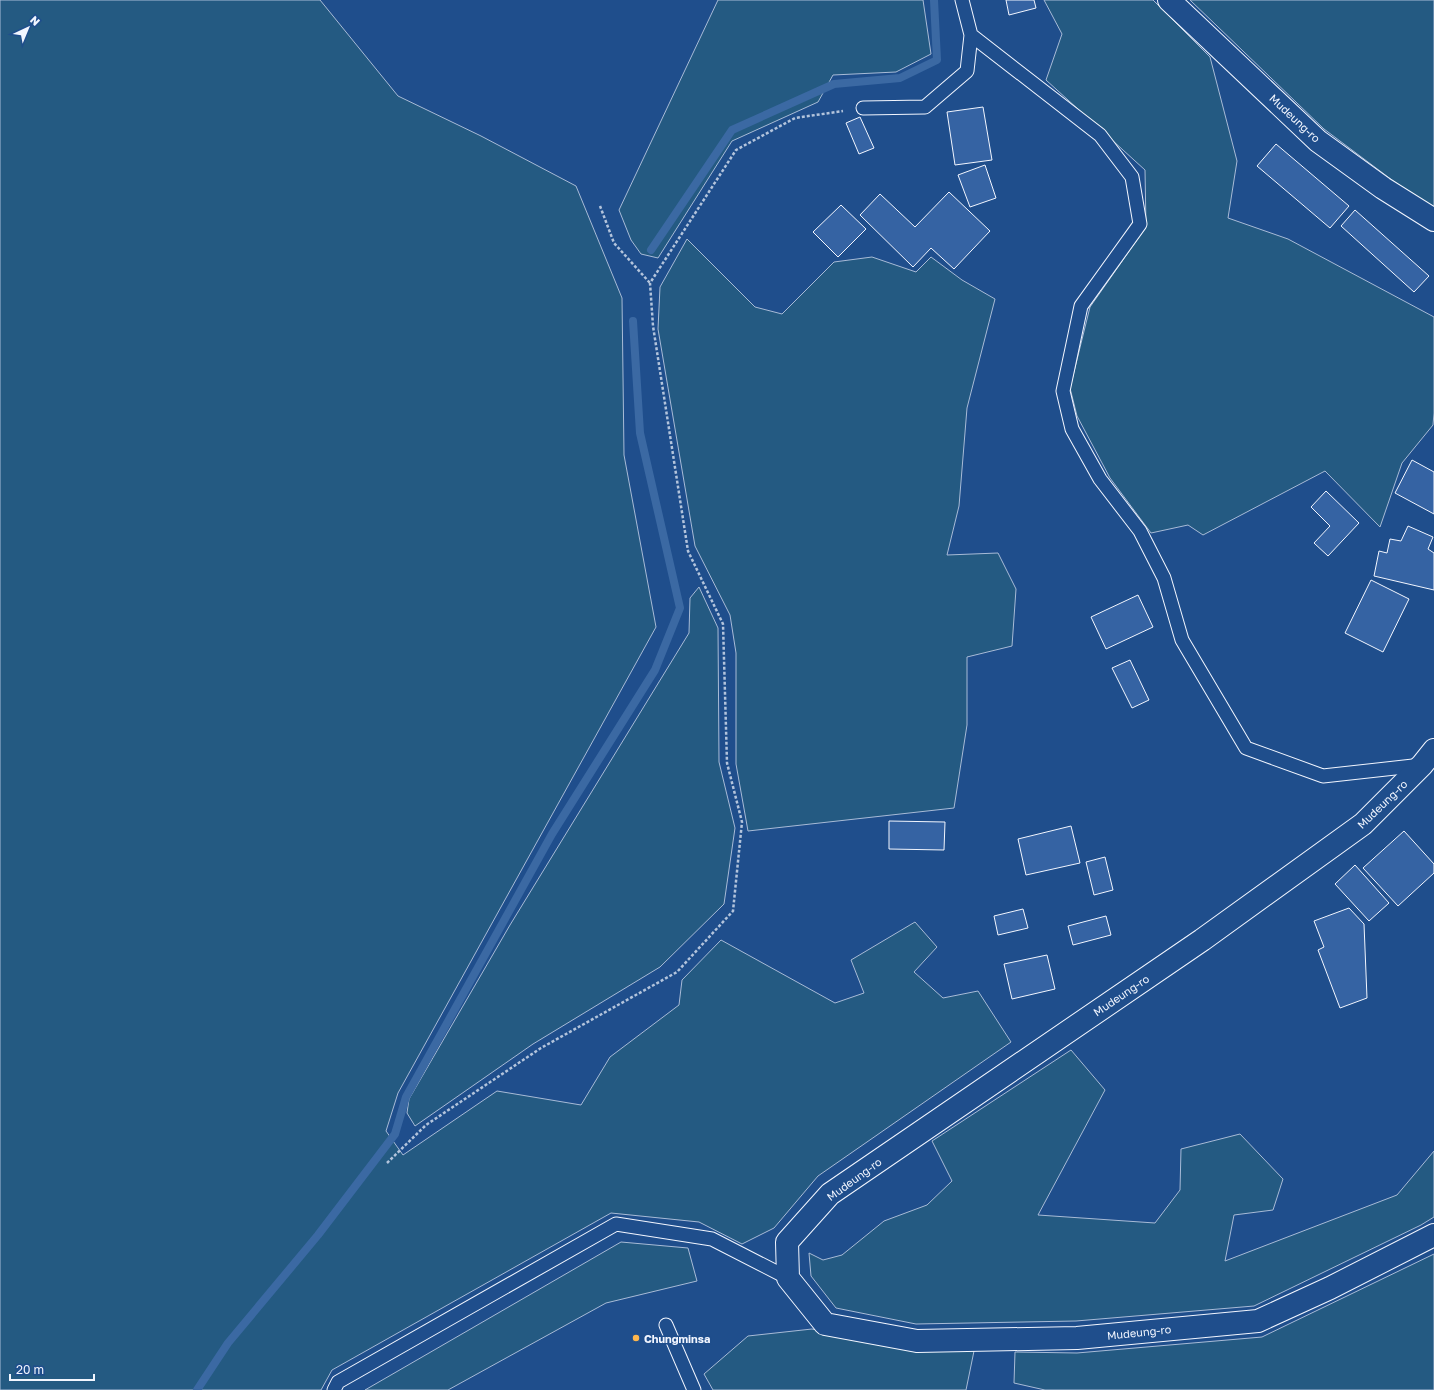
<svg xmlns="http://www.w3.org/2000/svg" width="1434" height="1390" viewBox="0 0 1434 1390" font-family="'Golos Text',sans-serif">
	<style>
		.green { fill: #245a82; stroke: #a8bbd7 }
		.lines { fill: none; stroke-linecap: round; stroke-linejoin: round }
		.stream { stroke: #3b69a3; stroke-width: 8 }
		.building { fill: #3563a3; stroke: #f2f6ff }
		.lane-casing { stroke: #f2f6ff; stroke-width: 15 }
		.secondary-casing { stroke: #f2f6ff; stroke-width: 24 }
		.path { stroke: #b3c4dc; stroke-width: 2.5; stroke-dasharray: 3 2; stroke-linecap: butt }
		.lane { stroke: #1f4e8c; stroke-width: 13 }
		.secondary { stroke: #1f4e8c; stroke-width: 22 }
		.poi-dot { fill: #ffb74d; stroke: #1f4e8c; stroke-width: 1.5 }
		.labels { text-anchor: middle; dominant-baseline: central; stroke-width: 3; stroke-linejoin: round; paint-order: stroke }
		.street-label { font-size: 11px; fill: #f2f6ff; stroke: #1f4e8c }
		.poi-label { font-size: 11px; font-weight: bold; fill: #f2f6ff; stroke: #1f4e8c; text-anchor: start }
	</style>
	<rect width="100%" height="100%" fill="#1f4e8c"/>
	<path class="green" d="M0,0H320L398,96L481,136L576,186L622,298L624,455L656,627L398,1093L386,1131L403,1155L497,1091L581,1105L610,1057L679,1005L682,980L721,940L835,1003L864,993L851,960L915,922L937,947L914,972L943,998L978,991L1011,1042L818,1176L774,1228L742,1244L699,1222L611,1213L332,1370L321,1390H0Z
		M718,0H923L931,54L896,72L833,75L818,102L732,141L658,258L641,254L631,240L619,210Z
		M1044,0H1153L1210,57L1237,161L1228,218L1288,239L1434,317V413L1433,425L1402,463L1380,527L1325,471L1203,535L1188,525L1151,533L1110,478L1077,416L1070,388L1090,307L1146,227L1145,170L1046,80L1062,34Z
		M1190,0H1434V207L1396,183L1324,129Z
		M687,239L755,307L782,314L834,262L872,257L916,272L931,257L962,280L995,299L967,408L959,506L947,555L998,553L1016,589L1012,646L967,657V725L954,808L748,831L736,764V653L730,615L695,546L658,329L660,287Z
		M699,587L718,628L719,762L735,828L724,904L660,967L533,1044L415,1126L407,1113L409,1099L510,925L689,633L690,598Z
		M1071,1050L1105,1090L1038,1215L1155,1223L1180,1190L1181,1149L1240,1134L1283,1179L1273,1210L1234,1215L1225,1261L1397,1195L1434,1151V1217L1421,1225L1254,1306L1076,1321L916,1324L836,1308L811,1276L809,1253L823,1260L842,1255L884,1221L927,1205L952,1181L932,1141Z
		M621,1242L688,1248L697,1281L606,1303L448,1390H365Z
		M1434,1254V1390H1045L1014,1383L1015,1352L1077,1353L1262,1337Z
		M812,1329L913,1349L974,1351L966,1390H713L704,1374L748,1336Z"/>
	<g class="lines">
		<path class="stream" d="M651,250L732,130L834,84L900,78L937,60L934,0
			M197,1390L228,1343L318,1235L395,1134L406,1097L552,834L655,670L680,608L640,433L633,321"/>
	</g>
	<path class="building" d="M1006,0H1034L1036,8L1009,15Z
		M983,107L992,160L955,165L947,112Z
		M860,117L874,148L859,154L846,123Z
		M1276,144L1349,206L1330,228L1257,166Z
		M985,165L996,198L970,207L958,175Z
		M949,192L990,231L954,269L931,248L913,267L860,215L880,194L915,227Z
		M841,205L866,229L838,257L813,232Z
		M1355,210L1429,276L1414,292L1341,226Z
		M1412,460L1434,472V514L1395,493Z
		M1326,491L1359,523L1328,556L1314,543L1330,526L1311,507Z
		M1408,526L1433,537L1428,549L1434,553V590L1374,576L1379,551L1387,553L1390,539L1401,541Z
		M1371,580L1409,599L1383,652L1345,633Z
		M1138,595L1153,627L1106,649L1091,617Z
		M1130,660L1149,700L1132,708L1112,668Z
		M889,821L945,822L944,850L889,849Z
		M1071,826L1080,863L1026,875L1018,839Z
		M1404,831L1434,864V873L1398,906L1363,868Z
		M1105,857L1113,890L1094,895L1086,862Z
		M1355,865L1389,903L1369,921L1335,884Z
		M1349,908L1364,924L1367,998L1340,1008L1318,950L1324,947L1314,921Z
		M1023,909L1028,928L998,935L994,916Z
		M1106,916L1111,935L1073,945L1068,926Z
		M1047,955L1055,989L1012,999L1004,964Z"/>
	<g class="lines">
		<g class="lane-casing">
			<path id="lane" d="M962,0L971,35L1100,135L1132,177L1140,224L1081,306L1063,391L1072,429L1100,479L1140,531L1164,578L1182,640L1246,748L1323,776L1422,765
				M863,108L925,107L967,71L971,35
				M666,1325L694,1390
				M334,1390L338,1382L616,1224L712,1239L788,1278"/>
		</g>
		<g class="secondary-casing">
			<path id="secondary" d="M1169,0L1318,141L1383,188L1434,220
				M1434,750L1422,765L1363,824L1202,940L830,1194L787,1242L788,1278L825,1324L917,1341L1077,1338L1258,1321L1330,1288L1434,1235"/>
		</g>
		<path class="path" d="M600,206L614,243L650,283
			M387,1163L426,1125L541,1048L677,972L733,911L742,822L727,763L723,624L688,551L653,326L650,283L736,150L795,118L843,111"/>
		<use href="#lane" class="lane"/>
		<use href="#secondary" class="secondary"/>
	</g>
	<circle class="poi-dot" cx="636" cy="1338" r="4"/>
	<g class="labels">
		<g class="street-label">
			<text transform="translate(1295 118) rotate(43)">Mudeung-ro</text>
			<text transform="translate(1382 804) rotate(-44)">Mudeung-ro</text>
			<text transform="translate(1121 995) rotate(-34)">Mudeung-ro</text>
			<text transform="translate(854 1179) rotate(-36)">Mudeung-ro</text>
			<text transform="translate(1139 1332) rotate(-6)">Mudeung-ro</text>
		</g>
		<g class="poi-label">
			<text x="644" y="1338">Chungminsa</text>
		</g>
	</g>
	<g transform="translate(28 28) rotate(44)" stroke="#1f4e8c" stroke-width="3" paint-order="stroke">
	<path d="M0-3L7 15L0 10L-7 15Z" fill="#f2f6ff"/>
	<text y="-6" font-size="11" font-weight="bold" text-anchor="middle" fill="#f2f6ff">N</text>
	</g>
	<path d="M10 1374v6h84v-6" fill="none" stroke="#f2f6ff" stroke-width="2"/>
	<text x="16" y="1374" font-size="12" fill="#f2f6ff" stroke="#1f4e8c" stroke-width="3" paint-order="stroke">20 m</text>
</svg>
